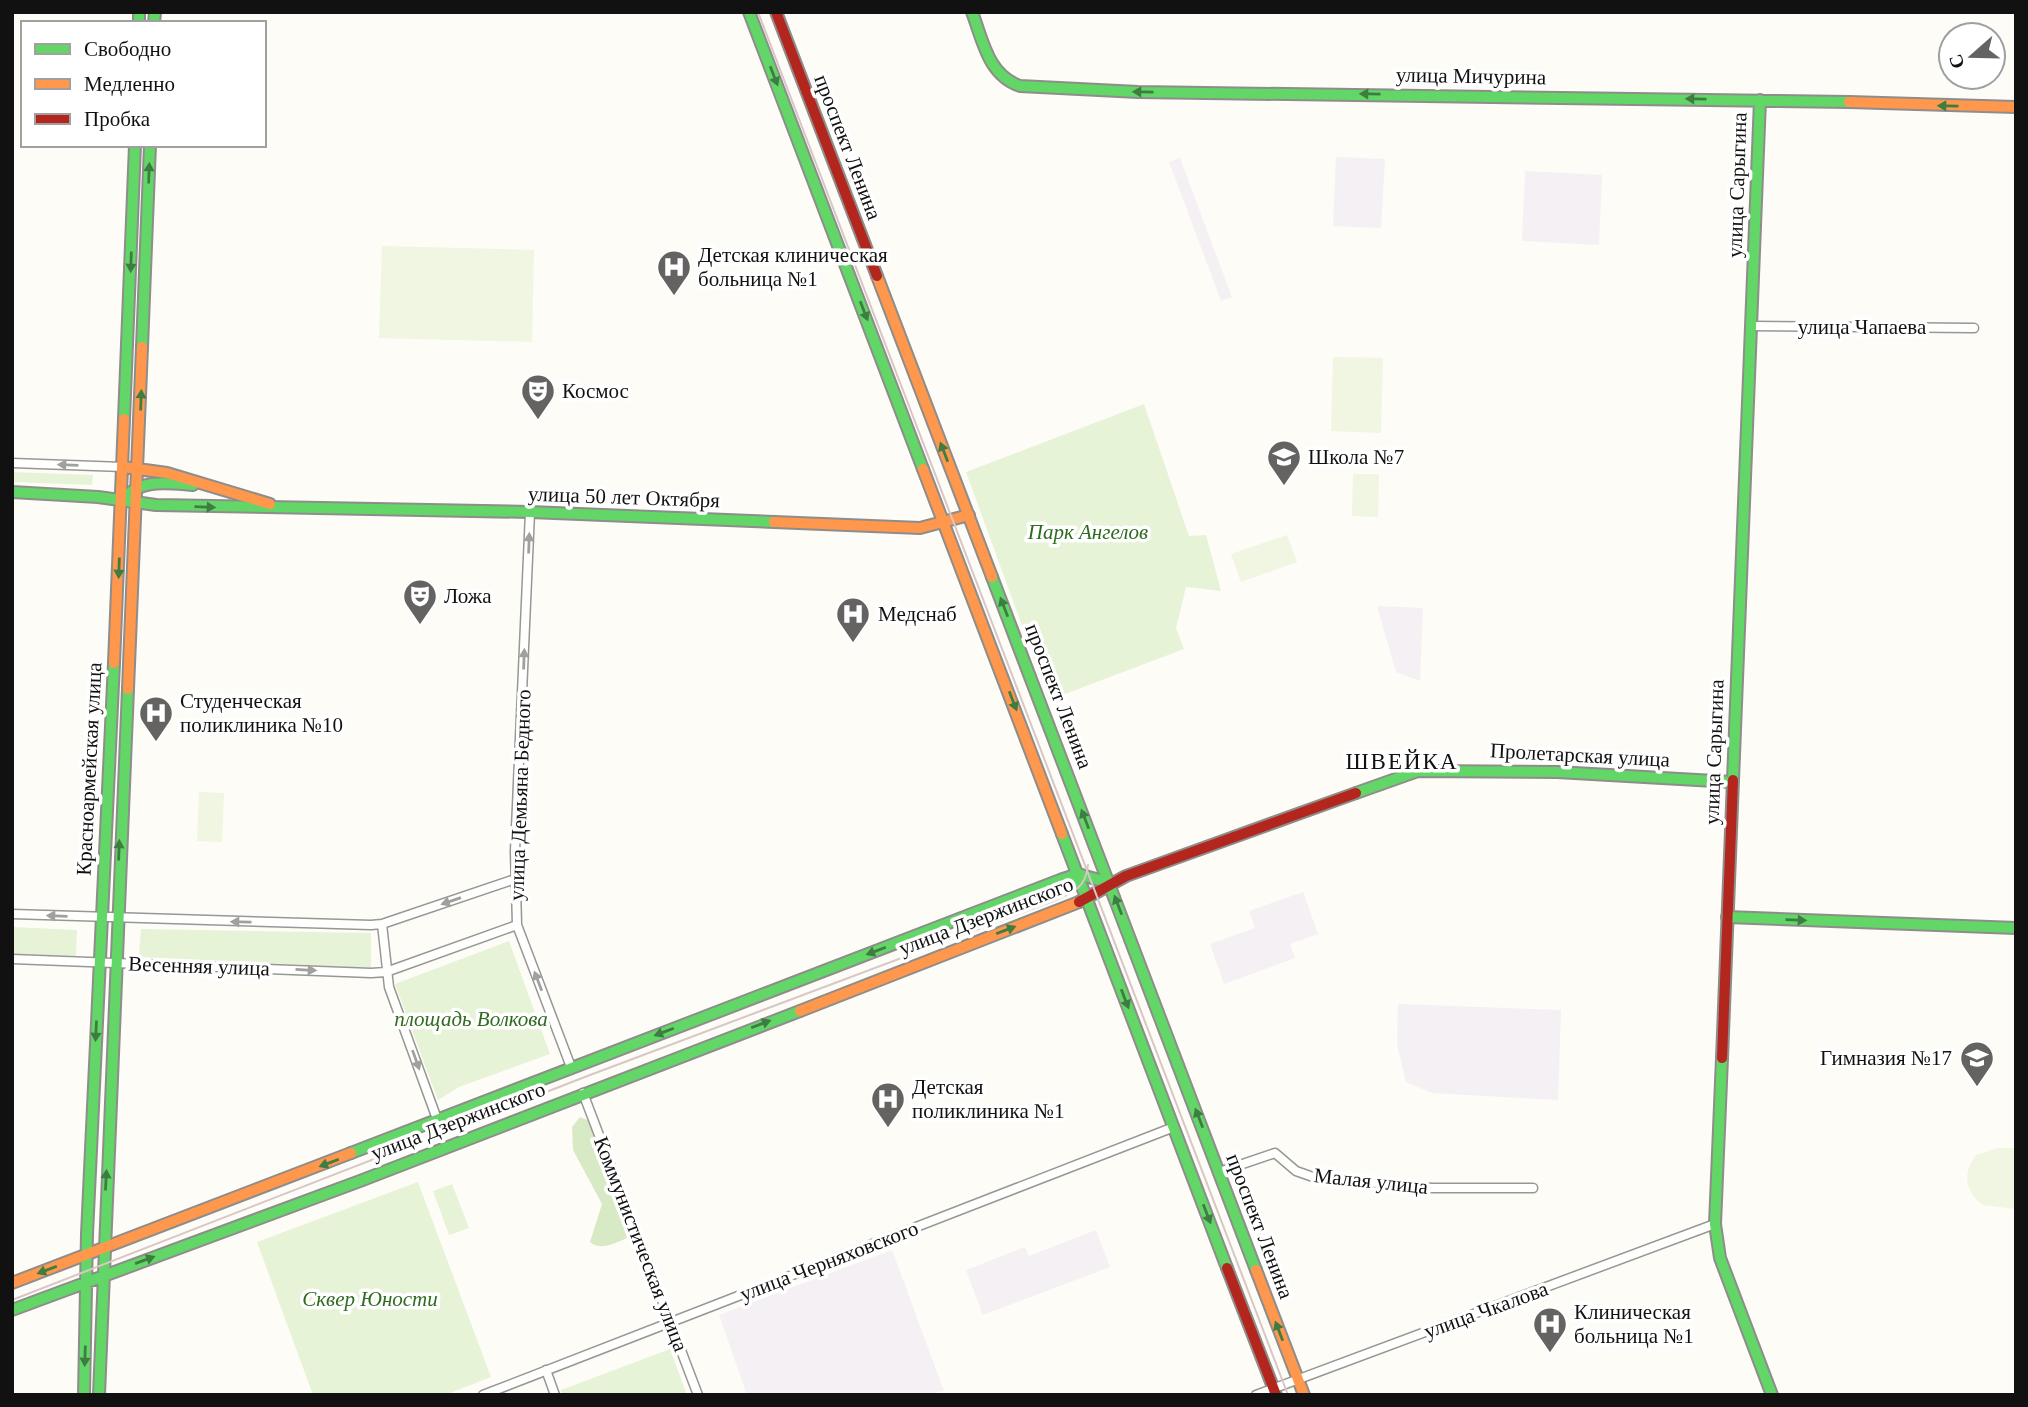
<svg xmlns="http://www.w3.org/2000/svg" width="2028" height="1407" viewBox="0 0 2028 1407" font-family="'Times New Roman',serif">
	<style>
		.industrial { fill: #f5f0f3 }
		.green { fill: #e7f3d7 }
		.forest { fill: #d8eac5 }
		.pitch { fill: #f0f6e1 }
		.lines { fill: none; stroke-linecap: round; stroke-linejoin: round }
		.street-casing { stroke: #979795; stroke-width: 11 }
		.fast-casing { stroke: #8e8d8b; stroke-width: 14 }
		.slow-casing { stroke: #8e8d8b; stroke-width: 14 }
		.jam-casing { stroke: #8e8d8b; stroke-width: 14 }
		.street { stroke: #fffffe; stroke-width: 8 }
		.fast { stroke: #63d668; stroke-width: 10 }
		.slow { stroke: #ff974d; stroke-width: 10 }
		.jam { stroke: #b3261e; stroke-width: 10 }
		.tram { stroke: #d9c6c7; stroke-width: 2 }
		.oneway { fill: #3e7d41 }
		.oneway2 { fill: #a0a09f }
		.labels { text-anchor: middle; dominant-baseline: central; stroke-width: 7; stroke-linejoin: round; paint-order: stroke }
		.street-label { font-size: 21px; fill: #111; stroke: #fff }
		.poi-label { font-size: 21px; fill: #111; stroke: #fff; text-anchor: start }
		.park-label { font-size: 21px; font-style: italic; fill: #2f6b1f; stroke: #fff }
		.neighbourhood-label { font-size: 23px; letter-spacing: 2px; fill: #111; stroke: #fff }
	</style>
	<rect width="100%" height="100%" fill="#fdfcf7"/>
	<path class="industrial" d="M1336,157L1385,159L1381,228L1333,226Z
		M1180,158L1232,297L1221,301L1169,162Z
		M1525,171L1602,175L1599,245L1522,241Z
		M1377,606L1423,608L1420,681L1396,672Z
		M1303,892L1318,934L1290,944L1295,958L1224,984L1210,944L1255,928L1249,911Z
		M1398,1004L1561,1010L1558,1100L1432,1093L1406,1082L1397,1044Z
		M1096,1230L1110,1267L983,1315L966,1270L1025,1247L1029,1256Z
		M892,1250L944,1391L920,1395H747L719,1315Z"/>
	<path class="green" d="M1144,404L1189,536L1206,535L1221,591L1186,587L1176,628L1184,649L1049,700L966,472Z
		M12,472L93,475L92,485L12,482Z
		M12,927L77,930L76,956L12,954Z
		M141,929L371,933V968L139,957Z
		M509,941L550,1054L459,1087L438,1100L395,984Z
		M418,1182L491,1377L445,1395H313L257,1242Z
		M452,1184L469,1228L449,1235L433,1191Z
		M670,1349L687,1395H562L561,1390Z"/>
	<path class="forest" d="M580,1117L590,1121L631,1229L629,1237C617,1242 601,1252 590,1242L602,1204L573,1150L572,1127Z"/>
	<path class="pitch" d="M382,246L534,250L532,342L379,338Z
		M1333,357L1383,358L1381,433L1331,431Z
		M1353,474H1379L1378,517L1352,516Z
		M1287,535L1297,562L1241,582L1231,554Z
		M199,792L224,793L222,842L197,841Z
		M1998,1148H2016V1209L1983,1205C1965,1191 1962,1174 1976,1155Z"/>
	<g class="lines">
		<g class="street-casing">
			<path id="street" d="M1751,326L1974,328
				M12,463L123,467
				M530,512L515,851L517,925L571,1067
				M12,914L371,925L382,924L515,879
				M382,924L389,987L437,1119
				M12,959L371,973L386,972L517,925
				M583,1093L698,1395
				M1219,1172L1275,1153L1296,1171L1313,1177L1431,1188H1533
				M546,1370L555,1395
				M483,1395L1174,1127
				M1256,1395L1715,1224"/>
		</g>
		<g class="fast-casing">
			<path id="fast" d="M139,12V23
				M749,12L923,469
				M972,12C983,41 988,75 1020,86L1138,92L1849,102
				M154,23L155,12
				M142,347L150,145
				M124,419L135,145
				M12,492L98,497L156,505L530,512L774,522
				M122,500C141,478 167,483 193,485
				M992,577L1256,1270
				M1733,780L1760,100
				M1356,793L1418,771L1557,772L1732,782
				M1062,834L1227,1268
				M1727,917L2016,928
				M1722,1058L1715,1224L1720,1258L1772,1395
				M351,1153L1060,880L1078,874L1110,883
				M12,1310L360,1181L800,1011
				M84,1395L87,1234L114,663
				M99,1395L128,689"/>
		</g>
		<g class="slow-casing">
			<path id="slow" d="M1849,102L2016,107
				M877,276L992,577
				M123,467L167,473L270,504
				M923,469L1062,834
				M774,522L920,528L969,515
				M114,663L124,419
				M128,689L142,347
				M800,1011L1079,902
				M1256,1270L1304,1395
				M12,1283L351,1153"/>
		</g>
		<g class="jam-casing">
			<path id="jam" d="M776,12L877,276
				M1079,902L1126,876L1356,793
				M1722,1058L1733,780
				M1227,1268L1276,1395"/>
		</g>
		<use href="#street" class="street"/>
		<use href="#fast" class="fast"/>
		<use href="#slow" class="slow"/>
		<use href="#jam" class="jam"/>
		<path class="tram" d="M758,12L1288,1395
			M12,1300L590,1075L1056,900C1074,892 1086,887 1088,865"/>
	</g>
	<defs><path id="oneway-solid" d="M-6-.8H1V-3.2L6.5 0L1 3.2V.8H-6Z" transform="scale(1.75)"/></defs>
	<g class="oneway">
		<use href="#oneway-solid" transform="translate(774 76) rotate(69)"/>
		<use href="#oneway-solid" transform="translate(1143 92) rotate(-179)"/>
		<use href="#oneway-solid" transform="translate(1370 94) rotate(-179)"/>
		<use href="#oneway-solid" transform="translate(1696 99) rotate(-179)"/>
		<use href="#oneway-solid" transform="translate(1948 106) rotate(-179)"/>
		<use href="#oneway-solid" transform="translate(149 173) rotate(-88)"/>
		<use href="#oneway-solid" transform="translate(131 262) rotate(92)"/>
		<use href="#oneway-solid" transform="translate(864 311) rotate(69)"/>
		<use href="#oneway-solid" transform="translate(141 400) rotate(-88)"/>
		<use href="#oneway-solid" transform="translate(944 452) rotate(-111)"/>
		<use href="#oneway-solid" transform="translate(205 507) rotate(2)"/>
		<use href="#oneway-solid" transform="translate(119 568) rotate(92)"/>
		<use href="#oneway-solid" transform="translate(1004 607) rotate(-111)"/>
		<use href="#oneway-solid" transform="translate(1013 701) rotate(69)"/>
		<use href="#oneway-solid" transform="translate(1085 819) rotate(-111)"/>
		<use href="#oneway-solid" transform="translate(119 850) rotate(-88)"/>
		<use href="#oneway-solid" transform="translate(1118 905) rotate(-111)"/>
		<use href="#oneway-solid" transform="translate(1796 920) rotate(2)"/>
		<use href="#oneway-solid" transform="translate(1006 930) rotate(-21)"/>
		<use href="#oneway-solid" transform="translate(876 951) rotate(159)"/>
		<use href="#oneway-solid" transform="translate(1125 999) rotate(69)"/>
		<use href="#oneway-solid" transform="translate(761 1024) rotate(-21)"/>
		<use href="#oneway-solid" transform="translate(96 1031) rotate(93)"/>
		<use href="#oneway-solid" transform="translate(664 1032) rotate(159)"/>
		<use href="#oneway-solid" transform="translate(1199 1118) rotate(-111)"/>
		<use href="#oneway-solid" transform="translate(329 1163) rotate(159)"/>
		<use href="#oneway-solid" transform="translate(106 1180) rotate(-87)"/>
		<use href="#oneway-solid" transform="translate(1207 1214) rotate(69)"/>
		<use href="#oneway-solid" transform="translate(145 1260) rotate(-20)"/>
		<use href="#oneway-solid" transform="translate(47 1270) rotate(159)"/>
		<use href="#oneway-solid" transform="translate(1279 1331) rotate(-111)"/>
		<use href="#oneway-solid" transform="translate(85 1356) rotate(92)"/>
	</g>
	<g class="oneway2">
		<use href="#oneway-solid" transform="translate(68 465) rotate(-178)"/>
		<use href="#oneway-solid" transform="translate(529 543) rotate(-88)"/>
		<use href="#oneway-solid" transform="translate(524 659) rotate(-88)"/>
		<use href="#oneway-solid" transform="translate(451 901) rotate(161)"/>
		<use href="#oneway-solid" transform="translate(57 916) rotate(-178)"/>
		<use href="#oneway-solid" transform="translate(241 922) rotate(-179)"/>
		<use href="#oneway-solid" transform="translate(306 970) rotate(3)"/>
		<use href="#oneway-solid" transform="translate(538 981) rotate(-111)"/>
		<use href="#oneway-solid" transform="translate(416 1060) rotate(70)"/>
	</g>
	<defs>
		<g id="hospital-pin" transform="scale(1.75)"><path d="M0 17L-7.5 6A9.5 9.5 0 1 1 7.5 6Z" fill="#646362" stroke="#fff"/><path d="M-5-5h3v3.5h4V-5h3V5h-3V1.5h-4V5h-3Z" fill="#fff"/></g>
		<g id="theatre-pin" transform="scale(1.75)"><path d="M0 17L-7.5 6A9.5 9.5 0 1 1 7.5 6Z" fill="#646362" stroke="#fff"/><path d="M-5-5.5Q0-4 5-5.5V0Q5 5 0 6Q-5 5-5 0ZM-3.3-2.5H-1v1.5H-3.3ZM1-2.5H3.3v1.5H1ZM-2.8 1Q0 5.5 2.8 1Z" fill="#fff"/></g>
		<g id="school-pin" transform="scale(1.75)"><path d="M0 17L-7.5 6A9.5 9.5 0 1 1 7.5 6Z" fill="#646362" stroke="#fff"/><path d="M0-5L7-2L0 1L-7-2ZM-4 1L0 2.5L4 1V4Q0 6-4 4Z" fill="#fff"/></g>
	</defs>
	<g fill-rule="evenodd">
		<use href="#hospital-pin" x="674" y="267"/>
		<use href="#theatre-pin" x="538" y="391"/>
		<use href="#school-pin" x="1284" y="457"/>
		<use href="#theatre-pin" x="420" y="596"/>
		<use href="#hospital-pin" x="853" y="614"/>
		<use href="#hospital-pin" x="156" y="713"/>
		<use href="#school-pin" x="1977" y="1058"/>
		<use href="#hospital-pin" x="888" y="1099"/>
		<use href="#hospital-pin" x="1550" y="1324"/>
	</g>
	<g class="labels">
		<g class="street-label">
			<text transform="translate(1471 76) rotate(1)">улица Мичурина</text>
			<text transform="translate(848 147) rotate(69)">проспект Ленина</text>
			<text transform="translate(1737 185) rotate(-88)">улица Сарыгина</text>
			<text x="1862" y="327">улица Чапаева</text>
			<text transform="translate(624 497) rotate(2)">улица 50 лет Октября</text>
			<text transform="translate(1059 696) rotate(69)">проспект Ленина</text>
			<text transform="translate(1714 752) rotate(-88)">улица Сарыгина</text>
			<text transform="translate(1580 755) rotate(3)">Пролетарская улица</text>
			<text transform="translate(89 769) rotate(-87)">Красноармейская улица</text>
			<text transform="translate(520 795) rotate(-88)">улица Демьяна Бедного</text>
			<text transform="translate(986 916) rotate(-21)">улица Дзержинского</text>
			<text transform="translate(199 966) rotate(2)">Весенняя улица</text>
			<text transform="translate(458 1121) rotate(-21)">улица Дзержинского</text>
			<text transform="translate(1371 1181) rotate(6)">Малая улица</text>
			<text transform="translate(1260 1226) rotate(69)">проспект Ленина</text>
			<text transform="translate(641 1244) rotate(69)">Коммунистическая улица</text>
			<text transform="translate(829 1261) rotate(-21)">улица Черняховского</text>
			<text transform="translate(1486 1310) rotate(-20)">улица Чкалова</text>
		</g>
		<g class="poi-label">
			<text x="698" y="255">Детская клиническая<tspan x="698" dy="24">больница №1</tspan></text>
			<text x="562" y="391">Космос</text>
			<text x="1308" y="457">Школа №7</text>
			<text x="444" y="596">Ложа</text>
			<text x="878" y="614">Медснаб</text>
			<text x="180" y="701">Студенческая<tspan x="180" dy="24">поликлиника №10</tspan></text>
			<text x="1952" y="1058" text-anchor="end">Гимназия №17</text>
			<text x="912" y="1087">Детская<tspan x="912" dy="24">поликлиника №1</tspan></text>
			<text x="1574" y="1312">Клиническая<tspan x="1574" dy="24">больница №1</tspan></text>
		</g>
		<g class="park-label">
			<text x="1088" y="532">Парк Ангелов</text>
			<text x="471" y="1019">площадь Волкова</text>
			<text x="370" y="1299">Сквер Юности</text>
		</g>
		<g class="neighbourhood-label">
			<text x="1402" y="761">ШВЕЙКА</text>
		</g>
	</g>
	<rect width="2028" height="1407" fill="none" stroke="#111111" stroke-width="28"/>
	<rect x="21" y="21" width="245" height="126" fill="#ffffff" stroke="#a0a0a0" stroke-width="2"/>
	<rect x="35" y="44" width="35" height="10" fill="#63d668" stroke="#a0a0a0" stroke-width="2"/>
	<text x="84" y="56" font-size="21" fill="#111111">Свободно</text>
	<rect x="35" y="79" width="35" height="10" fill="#ff974d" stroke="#a0a0a0" stroke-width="2"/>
	<text x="84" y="91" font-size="21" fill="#111111">Медленно</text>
	<rect x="35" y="114" width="35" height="10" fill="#b3261e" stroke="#a0a0a0" stroke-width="2"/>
	<text x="84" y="126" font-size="21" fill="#111111">Пробка</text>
	<g transform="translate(1972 56) rotate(250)"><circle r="33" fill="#ffffff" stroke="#a0a0a0" stroke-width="2"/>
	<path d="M0-5L12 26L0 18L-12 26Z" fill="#646362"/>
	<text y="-10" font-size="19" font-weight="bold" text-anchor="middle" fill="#111111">С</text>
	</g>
</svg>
